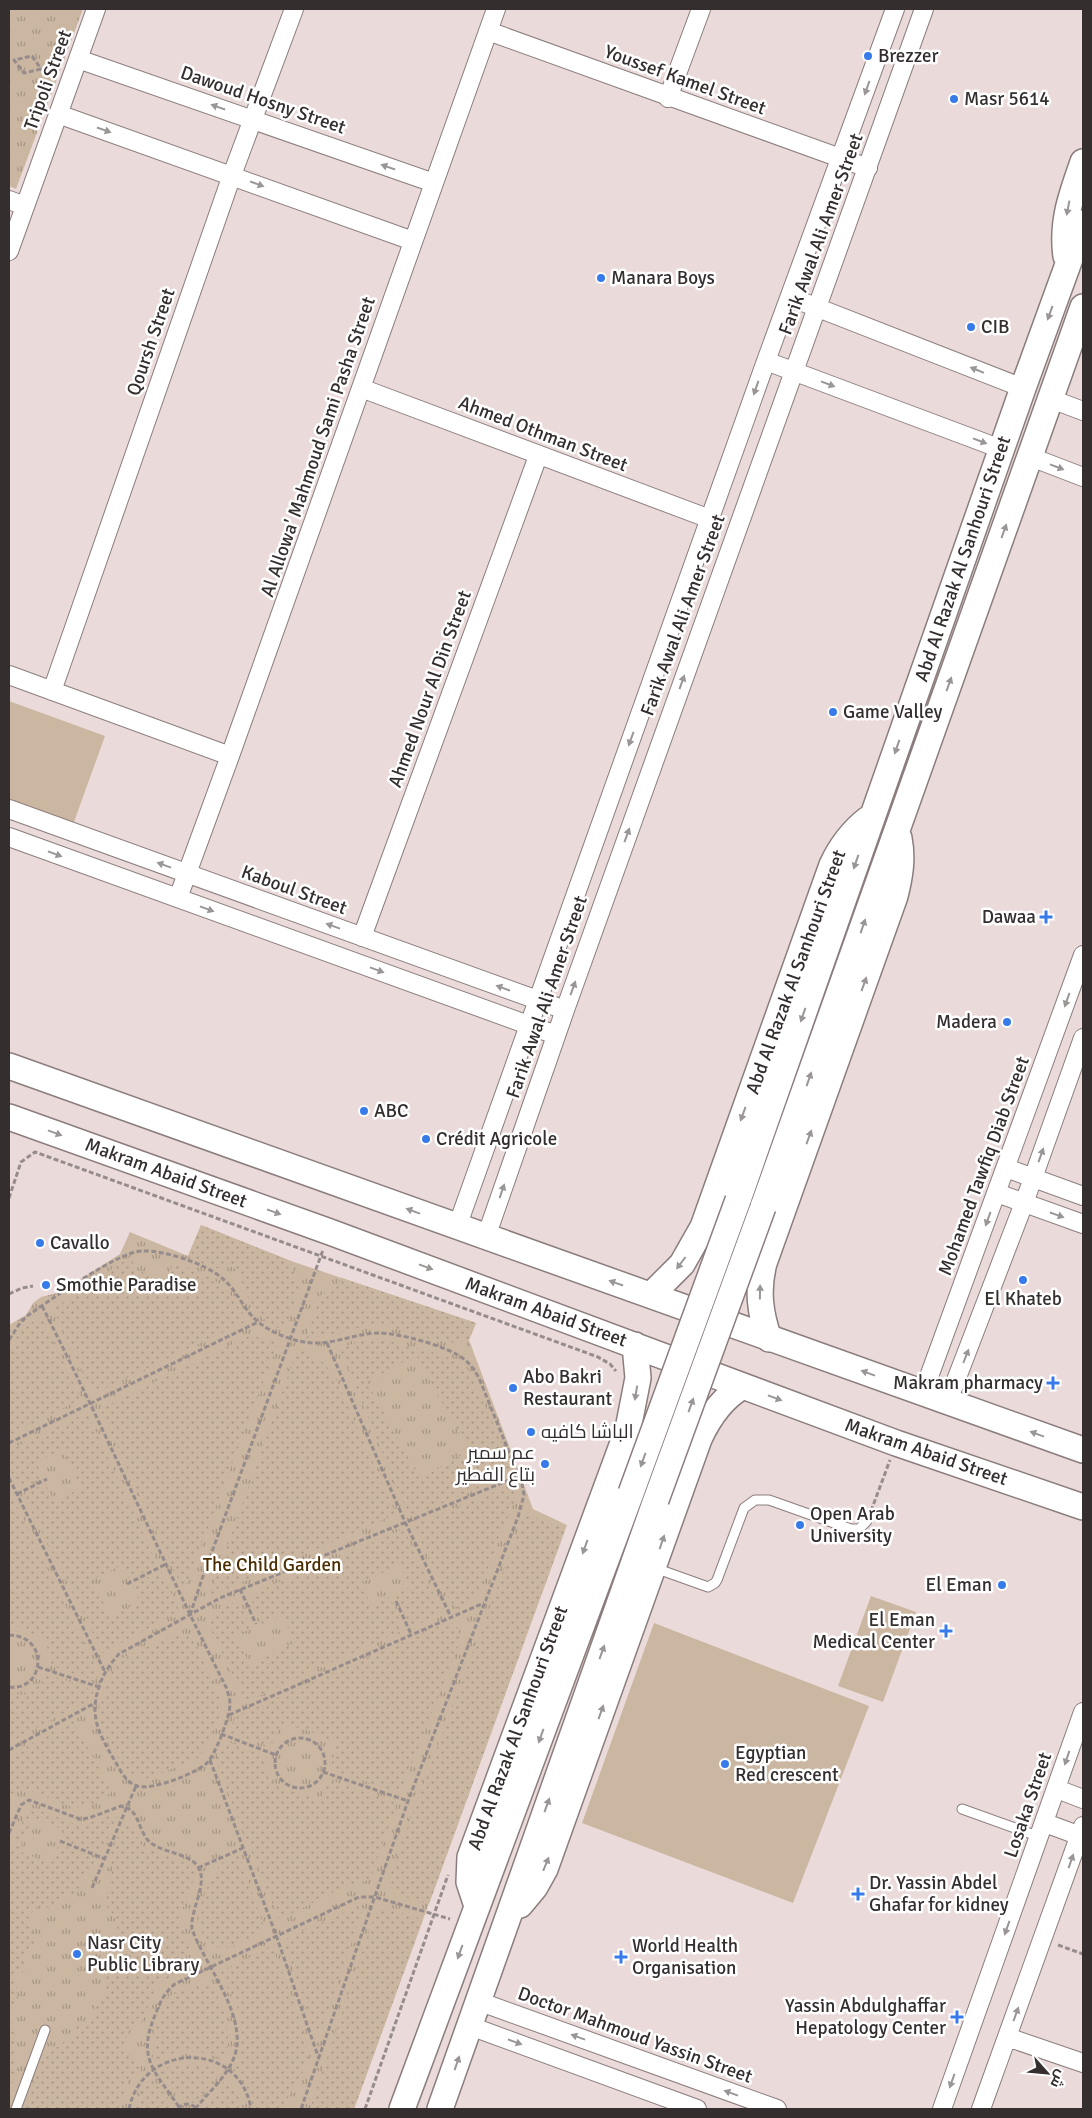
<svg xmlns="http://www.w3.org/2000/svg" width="1092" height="2118" viewBox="0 0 1092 2118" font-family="Signika,Cairo,sans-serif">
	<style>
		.grass { fill: #cbb7a1 }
		.park { fill: url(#park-tufts) }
		.garden { fill: url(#garden-dots); fill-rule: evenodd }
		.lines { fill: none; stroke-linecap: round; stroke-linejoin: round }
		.lane-casing { stroke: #8b7d7d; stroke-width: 11 }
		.street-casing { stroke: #8b7d7d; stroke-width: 20 }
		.secondary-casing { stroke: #8b7d7d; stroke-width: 28 }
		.path { stroke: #978c8c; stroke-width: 3; stroke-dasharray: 5 2.5; stroke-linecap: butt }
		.lane { stroke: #fff; stroke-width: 9 }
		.street { stroke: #fff; stroke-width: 18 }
		.secondary { stroke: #fff; stroke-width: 25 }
		.secondary-bridge-casing { stroke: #8b7d7d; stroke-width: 28; stroke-linecap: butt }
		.secondary-bridge { stroke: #fff; stroke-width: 25 }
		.oneway { fill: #9a9696 }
		.poi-dot { fill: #367be9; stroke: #fff; stroke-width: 2 }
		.labels { text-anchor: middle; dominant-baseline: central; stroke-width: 5; stroke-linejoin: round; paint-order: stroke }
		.poi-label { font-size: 19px; fill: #342e2e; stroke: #fff; text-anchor: start }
		.street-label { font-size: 19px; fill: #342e2e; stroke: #fff }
		.park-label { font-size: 19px; fill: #4c2d00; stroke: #fff }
	</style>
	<defs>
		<pattern id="park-tufts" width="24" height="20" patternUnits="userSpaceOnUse" patternTransform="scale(1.25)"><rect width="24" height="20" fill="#cbb7a1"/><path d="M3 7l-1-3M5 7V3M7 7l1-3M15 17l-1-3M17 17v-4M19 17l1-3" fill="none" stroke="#a69584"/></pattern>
		<pattern id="garden-dots" width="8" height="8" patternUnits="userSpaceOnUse" patternTransform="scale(1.25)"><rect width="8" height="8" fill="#cbb7a1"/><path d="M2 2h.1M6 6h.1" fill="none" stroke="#a69584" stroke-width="1.8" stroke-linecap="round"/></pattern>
	</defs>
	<rect width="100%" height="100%" fill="#eadbda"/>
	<path class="grass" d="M9,701L105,736L70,833L9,811Z
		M871,1596L916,1612L883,1702L838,1686Z
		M654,1623L869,1706L793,1903L582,1823Z"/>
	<path class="park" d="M9,9H83L16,189L9,186Z
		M201,1225L291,1261L476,1323L469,1340L533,1509L567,1525L354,2109H9V1325L26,1315L33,1303L41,1297L61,1292L120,1254L130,1232L188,1256Z"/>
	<path class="garden" d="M201,1225L291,1261L299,1290L286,1328C280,1330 276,1327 271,1324C253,1313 244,1294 240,1274C229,1261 227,1269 215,1268C206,1266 196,1260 188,1256Z
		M130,1257L137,1270L166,1282L173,1263C212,1276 228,1283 247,1321L104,1389L96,1390L87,1382L53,1309Z
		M342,1278L476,1323L469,1340L455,1343L437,1341L375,1323L332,1335L306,1338L321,1295L333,1289Z
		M41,1316L81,1399L9,1436V1355L18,1333Z
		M251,1335L278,1343L187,1583L183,1585L180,1583L100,1409Z
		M377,1338L443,1355L466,1365L516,1473L409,1517L339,1347ZM416,1355L469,1451L420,1479L367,1382Z
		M298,1348L324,1363L336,1379L396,1514L209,1597Z
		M87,1412L158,1565L129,1579L122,1565L92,1580L110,1616L140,1602L132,1585L161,1571L180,1612L103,1653L23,1495L45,1483L54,1501L81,1488L63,1450L36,1462L43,1477L20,1489L9,1468V1450Z
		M518,1482L516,1497L476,1598L466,1606L457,1608L450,1601L413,1525Z
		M9,1490L99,1674L97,1679L93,1680L48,1665L50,1653C43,1634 26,1630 9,1624Z
		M525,1513L565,1529L429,1904C417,1900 387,1896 388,1879Z
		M404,1529L442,1613L411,1628L395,1595L410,1587L400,1565L360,1583L371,1605L390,1597L404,1630L246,1702L210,1628L209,1623L213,1613L239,1600L252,1628L236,1636L250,1665L295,1642L282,1615L262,1624L249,1595Z
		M445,1623H452L458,1628L460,1642L400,1794L330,1769L337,1743C325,1738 291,1720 280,1729C275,1733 273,1741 271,1747L228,1732L235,1718L242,1713Z
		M179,1634L190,1635L195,1641L219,1695L221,1711L219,1719L201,1755L197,1759L148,1778C139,1778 133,1776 127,1770C119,1761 98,1728 98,1717C98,1705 110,1672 117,1663C124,1654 167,1638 179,1634Z
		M44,1673L88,1688L93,1692V1698L88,1702L60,1715L9,1743V1692C27,1699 38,1691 44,1673Z
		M73,1720L112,1792C103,1797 92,1806 81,1807C59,1810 25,1777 9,1797V1756Z
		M225,1740L267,1757C255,1787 300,1793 321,1800L327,1779L397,1803L371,1877L366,1881L340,1889L279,1920L218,1768L217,1757Z
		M35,1808L80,1826L110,1815H118L100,1855L61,1839L64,1830L32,1818L19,1851L51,1864L59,1844L97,1859L89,1869L75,1895L64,1897L49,1908L40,1905L29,1915L36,1948L24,1957L26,1970L15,1977L18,2000L10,2014C17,2041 18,2066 9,2094V1854L27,1811Z
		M126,1818L143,1847L188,1864L193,1869L195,1876L178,1921L190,1945L182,1969L156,1986L141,2026H131L122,2051L140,2061L141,2070L128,2081L120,2109H24L44,2054L61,2045L64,2040L72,2038L77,2026H83L95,2017V2002L107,1994L104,1978L131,1956L128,1938L118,1932L114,1915L105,1905L112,1871L111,1852Z
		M239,1854L265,1929C253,1935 237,1947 223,1948C209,1948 198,1931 198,1919C198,1907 213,1870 222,1863C227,1859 234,1857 239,1854Z
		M358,1906L362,1909V1913L325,2022L320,2031L315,2034L283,1940Z
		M389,1909L423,1919L354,2109H310L371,1926C375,1917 378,1910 389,1909Z
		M272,1945C280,1969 313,2041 307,2062C302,2079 289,2093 282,2109H254L244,2080L234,2069C250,2035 241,2003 218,1974Z
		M205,1984C225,1990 233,2042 225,2058L222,2059L206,2053L185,2051L165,2055L153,2060L154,2031L168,1997L180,1991Z
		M190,2063L206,2066L221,2073L195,2103L181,2101L160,2072L174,2065Z
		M152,2078L175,2107L174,2109H136C138,2097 144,2088 152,2078Z
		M227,2078L235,2088L243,2109H201V2108Z"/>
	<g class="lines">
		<g class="lane-casing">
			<path id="lane" d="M655,1568L708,1587L715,1583L717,1580L744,1508L755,1500H769L851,1529H859L867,1521
				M962,1809L1040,1837
				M16,2109L45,2030"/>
		</g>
		<g class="street-casing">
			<path id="street" d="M488,31L868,168
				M78,59L434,183
				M668,98L701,9
				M58,114L413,241
				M9,200L25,206
				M9,251L96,9
				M790,297L1023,388
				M766,361L1001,449
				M361,388L710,519
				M1051,399L1083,411
				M1031,457L1083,477
				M9,675L230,756
				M52,691L232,175L294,9
				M9,809L565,1010
				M9,837L556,1035
				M178,898L230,756L496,9
				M362,937L538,456
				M1006,1168L1083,1196
				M997,1193L1083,1224
				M457,1227L766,361L895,9
				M486,1237L565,1010L924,9
				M923,1393L1083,955
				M948,1401L1024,1203L1083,1038
				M1057,1789L1083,1799
				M1045,1823L1083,1837
				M478,2001L777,2109
				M470,2026L697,2109
				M1007,2037L1083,2063
				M942,2109L1083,1712
				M981,2109L1083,1826"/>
		</g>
		<g class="secondary-casing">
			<path id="secondary" d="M1066,256C1061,222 1072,193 1083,162
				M9,1066L1083,1450
				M9,1117L330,1232L896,1443L1083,1507
				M738,1200L1023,388L1083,223
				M763,1207L1083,307
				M651,1295L682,1264L703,1227L832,865C841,846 851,832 868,819
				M769,1339C760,1313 757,1290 764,1263L895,896C900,876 903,859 899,838
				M520,1905L535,1887L545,1869L699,1439C709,1417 722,1398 743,1386
				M477,1906L469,1882L470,1857L628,1429L638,1378L635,1345
				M402,2109L631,1493
				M440,2109L656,1500"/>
		</g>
		<path class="path" d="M41,69L24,73L14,60L32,56L41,69L56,75
			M9,1198L21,1162L35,1152L598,1357L610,1364L616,1371
			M9,1294L22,1288L33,1286
			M42,1306C106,1432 163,1563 227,1689C228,1694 230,1699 230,1704C230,1717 216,1752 208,1762C198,1773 151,1791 137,1786C129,1783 124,1777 120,1770C104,1741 87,1721 99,1687C103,1674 110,1664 119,1654L220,1598L519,1476
			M9,1340L20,1323L27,1316C49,1301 119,1251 142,1251C164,1250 207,1264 223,1279C235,1289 241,1303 251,1315C263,1329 286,1339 304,1342C330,1347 354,1333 379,1333C399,1333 451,1347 465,1360C471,1365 475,1371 479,1378L522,1484L524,1495L518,1517L408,1801L301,2109
			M327,1343L405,1522L451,1617
			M9,1443L258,1322
			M9,1478L105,1672
			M17,1494L47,1479
			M871,1511L890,1460
			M127,1584L166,1564
			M240,1589L256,1624
			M396,1601L411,1634
			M190,1615L203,1576L323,1250
			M9,1635C51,1636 44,1692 9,1687
			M38,1667L99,1687
			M229,1715L484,1603
			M221,1734L276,1755
			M275 1763a25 25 0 1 1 50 0a25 25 0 1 1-50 0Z
			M9,1750L93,1704
			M210,1760L276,1935L319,2059
			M323,1772L408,1801
			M9,1833L21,1805L29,1800L80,1819L89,1818L121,1806C141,1809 137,1832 151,1843C165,1854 194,1853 200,1871C206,1887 190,1911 192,1929C205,1966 253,2022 232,2062C224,2079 208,2093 196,2108
			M60,1841L105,1859
			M198,1868L243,1848
			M92,1888L136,1786
			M1058,1945L1083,1954
			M179,2107C154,2070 136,2058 156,2013C160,2002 165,1992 175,1984L359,1897H375L450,1919
			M129,2109C143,2041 240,2040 251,2109
			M178,2109C183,2102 191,2103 196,2108
			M365,2109L448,1875"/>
		<use href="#lane" class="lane"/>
		<use href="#street" class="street"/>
		<use href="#secondary" class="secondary"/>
		<g class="secondary-bridge-casing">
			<path id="secondary-bridge" d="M631,1493L738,1200
				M656,1500L763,1207"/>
		</g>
		<use href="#secondary-bridge" class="secondary-bridge"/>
	</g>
	<defs><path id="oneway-solid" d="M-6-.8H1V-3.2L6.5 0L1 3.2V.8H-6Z" transform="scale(1.25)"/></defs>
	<g class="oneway">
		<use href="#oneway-solid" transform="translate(867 88) rotate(110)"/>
		<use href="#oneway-solid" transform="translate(218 107) rotate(-161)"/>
		<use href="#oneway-solid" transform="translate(104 130) rotate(19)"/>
		<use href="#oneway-solid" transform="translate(388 167) rotate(-161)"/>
		<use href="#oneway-solid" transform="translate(257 184) rotate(20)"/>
		<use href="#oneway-solid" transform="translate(1068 208) rotate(101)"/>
		<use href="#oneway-solid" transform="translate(1050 313) rotate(110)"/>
		<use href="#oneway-solid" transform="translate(977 370) rotate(-158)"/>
		<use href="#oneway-solid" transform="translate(828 384) rotate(21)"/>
		<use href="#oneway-solid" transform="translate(756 388) rotate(109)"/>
		<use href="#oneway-solid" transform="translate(980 441) rotate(21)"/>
		<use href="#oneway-solid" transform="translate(1057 467) rotate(21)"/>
		<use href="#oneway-solid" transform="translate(1004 531) rotate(-70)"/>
		<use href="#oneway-solid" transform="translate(682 682) rotate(-70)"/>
		<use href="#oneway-solid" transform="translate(949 684) rotate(-70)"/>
		<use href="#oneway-solid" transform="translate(631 739) rotate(110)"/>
		<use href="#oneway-solid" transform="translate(897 747) rotate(109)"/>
		<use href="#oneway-solid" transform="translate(627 835) rotate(-70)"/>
		<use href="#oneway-solid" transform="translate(55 854) rotate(20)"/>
		<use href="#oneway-solid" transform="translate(856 862) rotate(109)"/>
		<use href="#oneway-solid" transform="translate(164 865) rotate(-160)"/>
		<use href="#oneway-solid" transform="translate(207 909) rotate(20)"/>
		<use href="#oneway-solid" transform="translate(333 926) rotate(-160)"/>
		<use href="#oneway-solid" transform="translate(863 926) rotate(-71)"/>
		<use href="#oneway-solid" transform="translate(377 970) rotate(20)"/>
		<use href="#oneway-solid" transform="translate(864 984) rotate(-70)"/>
		<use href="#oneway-solid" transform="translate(503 988) rotate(-160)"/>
		<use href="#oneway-solid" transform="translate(573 988) rotate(-70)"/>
		<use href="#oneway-solid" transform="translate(1067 1000) rotate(110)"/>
		<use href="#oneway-solid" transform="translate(803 1015) rotate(109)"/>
		<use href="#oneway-solid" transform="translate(809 1079) rotate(-71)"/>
		<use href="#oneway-solid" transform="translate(743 1114) rotate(110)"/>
		<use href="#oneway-solid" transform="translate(55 1133) rotate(20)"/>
		<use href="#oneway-solid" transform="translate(809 1137) rotate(-70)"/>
		<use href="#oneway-solid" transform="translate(1041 1155) rotate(-70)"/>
		<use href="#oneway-solid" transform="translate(502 1191) rotate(-71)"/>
		<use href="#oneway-solid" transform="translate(413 1211) rotate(-160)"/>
		<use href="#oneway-solid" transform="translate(274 1212) rotate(20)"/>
		<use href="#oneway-solid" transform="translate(1057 1215) rotate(19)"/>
		<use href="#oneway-solid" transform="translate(988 1219) rotate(110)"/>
		<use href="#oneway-solid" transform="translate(681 1263) rotate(127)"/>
		<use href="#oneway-solid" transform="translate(426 1267) rotate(20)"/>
		<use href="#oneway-solid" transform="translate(616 1283) rotate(-161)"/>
		<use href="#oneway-solid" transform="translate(760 1292) rotate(-89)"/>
		<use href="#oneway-solid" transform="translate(966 1356) rotate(-69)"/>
		<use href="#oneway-solid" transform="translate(868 1373) rotate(-160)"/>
		<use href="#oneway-solid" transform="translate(636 1393) rotate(99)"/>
		<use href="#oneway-solid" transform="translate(775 1398) rotate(20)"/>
		<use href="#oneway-solid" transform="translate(691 1405) rotate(-70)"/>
		<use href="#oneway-solid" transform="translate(1037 1434) rotate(-160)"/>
		<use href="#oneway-solid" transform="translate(643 1460) rotate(110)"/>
		<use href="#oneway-solid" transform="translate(662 1542) rotate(-71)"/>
		<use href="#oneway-solid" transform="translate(585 1547) rotate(110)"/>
		<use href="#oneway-solid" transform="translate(602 1652) rotate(-70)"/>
		<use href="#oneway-solid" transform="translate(601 1712) rotate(-70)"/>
		<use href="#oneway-solid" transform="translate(541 1736) rotate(110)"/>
		<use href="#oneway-solid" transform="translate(1067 1758) rotate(109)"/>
		<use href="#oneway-solid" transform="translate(547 1805) rotate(-70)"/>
		<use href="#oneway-solid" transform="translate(1071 1861) rotate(-71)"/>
		<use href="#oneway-solid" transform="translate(546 1864) rotate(-68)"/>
		<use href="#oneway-solid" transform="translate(1007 1928) rotate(110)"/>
		<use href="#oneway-solid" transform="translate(460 1952) rotate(110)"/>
		<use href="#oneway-solid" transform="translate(1016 2014) rotate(-70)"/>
		<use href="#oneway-solid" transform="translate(578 2037) rotate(-160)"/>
		<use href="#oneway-solid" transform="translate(515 2042) rotate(20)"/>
		<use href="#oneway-solid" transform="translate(457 2063) rotate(-71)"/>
		<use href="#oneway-solid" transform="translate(952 2081) rotate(110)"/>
		<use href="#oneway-solid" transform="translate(731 2093) rotate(-160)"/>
	</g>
	<g class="poi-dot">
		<circle cx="868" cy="56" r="5"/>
		<circle cx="954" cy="99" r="5"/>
		<circle cx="601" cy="278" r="5"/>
		<circle cx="971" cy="327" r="5"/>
		<circle cx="833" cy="712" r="5"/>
		<path d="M1043.5 909.5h5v5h5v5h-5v5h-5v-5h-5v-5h5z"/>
		<circle cx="1007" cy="1022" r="5"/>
		<circle cx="364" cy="1111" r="5"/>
		<circle cx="426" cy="1139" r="5"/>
		<circle cx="40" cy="1243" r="5"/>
		<circle cx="1023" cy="1280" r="5"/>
		<circle cx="46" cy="1285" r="5"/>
		<path d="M1050.5 1375.5h5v5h5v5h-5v5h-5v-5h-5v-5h5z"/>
		<circle cx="513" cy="1388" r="5"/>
		<circle cx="531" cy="1432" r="5"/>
		<circle cx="545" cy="1464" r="5"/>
		<circle cx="800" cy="1525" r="5"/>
		<circle cx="1002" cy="1585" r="5"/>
		<path d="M943.5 1623.5h5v5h5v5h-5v5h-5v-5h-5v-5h5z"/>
		<circle cx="725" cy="1764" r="5"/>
		<path d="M855.5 1886.5h5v5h5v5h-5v5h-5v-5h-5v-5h5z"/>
		<circle cx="77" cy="1954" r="5"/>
		<path d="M618.5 1949.5h5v5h5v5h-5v5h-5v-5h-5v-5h5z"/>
		<path d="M954.5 2009.5h5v5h5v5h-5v5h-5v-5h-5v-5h5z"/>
	</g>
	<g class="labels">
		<g class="poi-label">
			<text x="878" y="56">Brezzer</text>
			<text x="964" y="99">Masr 5614</text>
			<text x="611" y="278">Manara Boys</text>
			<text x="981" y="327">CIB</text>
			<text x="843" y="712">Game Valley</text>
			<text x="1036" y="917" text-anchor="end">Dawaa</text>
			<text x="997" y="1022" text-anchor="end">Madera</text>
			<text x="374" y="1111">ABC</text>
			<text x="436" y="1139">Crédit Agricole</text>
			<text x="50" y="1243">Cavallo</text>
			<text x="56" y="1285">Smothie Paradise</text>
			<text x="1023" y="1299" text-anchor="middle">El Khateb</text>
			<text x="523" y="1377">Abo Bakri<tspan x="523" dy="22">Restaurant</tspan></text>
			<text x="1043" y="1383" text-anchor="end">Makram pharmacy</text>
			<text x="541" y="1432">الباشا كافيه</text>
			<text x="535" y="1453" text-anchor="end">عم سمير<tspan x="535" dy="22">بتاع الفطير</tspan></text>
			<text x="810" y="1514">Open Arab<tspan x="810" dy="22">University</tspan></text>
			<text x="992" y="1585" text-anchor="end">El Eman</text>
			<text x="935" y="1620" text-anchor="end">El Eman<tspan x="935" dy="22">Medical Center</tspan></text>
			<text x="735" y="1753">Egyptian<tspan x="735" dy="22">Red crescent</tspan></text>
			<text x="869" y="1883">Dr. Yassin Abdel<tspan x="869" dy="22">Ghafar for kidney</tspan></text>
			<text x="87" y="1943">Nasr City<tspan x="87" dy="22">Public Library</tspan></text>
			<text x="632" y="1946">World Health<tspan x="632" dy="22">Organisation</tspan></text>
			<text x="946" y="2006" text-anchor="end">Yassin Abdulghaffar<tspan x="946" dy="22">Hepatology Center</tspan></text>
		</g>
		<g class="street-label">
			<text transform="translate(48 80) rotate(-70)">Tripoli Street</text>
			<text transform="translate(685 80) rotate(20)">Youssef Kamel Street</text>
			<text transform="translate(263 100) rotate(19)">Dawoud Hosny Street</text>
			<text transform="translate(821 234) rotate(-70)">Farik Awal Ali Amer Street</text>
			<text transform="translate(151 342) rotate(-71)">Qoursh Street</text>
			<text transform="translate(543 434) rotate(21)">Ahmed Othman Street</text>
			<text transform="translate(318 447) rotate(-71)">Al Allowa' Mahmoud Sami Pasha Street</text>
			<text transform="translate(963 559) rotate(-71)">Abd Al Razak Al Sanhouri Street</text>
			<text transform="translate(683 615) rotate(-70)">Farik Awal Ali Amer Street</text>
			<text transform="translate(430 689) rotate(-70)">Ahmed Nour Al Din Street</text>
			<text transform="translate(294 890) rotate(20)">Kaboul Street</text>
			<text transform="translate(796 972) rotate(-70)">Abd Al Razak Al Sanhouri Street</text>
			<text transform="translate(547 997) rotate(-71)">Farik Awal Ali Amer Street</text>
			<text transform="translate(984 1166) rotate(-70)">Mohamed Tawfiq Diab Street</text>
			<text transform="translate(166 1173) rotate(20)">Makram Abaid Street</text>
			<text transform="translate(546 1312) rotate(20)">Makram Abaid Street</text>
			<text transform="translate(926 1452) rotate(19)">Makram Abaid Street</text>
			<text transform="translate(518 1728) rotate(-70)">Abd Al Razak Al Sanhouri Street</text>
			<text transform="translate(1028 1805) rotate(-71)">Losaka Street</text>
			<text transform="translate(635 2035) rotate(20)">Doctor Mahmoud Yassin Street</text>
		</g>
		<g class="park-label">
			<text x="272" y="1565">The Child Garden</text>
		</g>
	</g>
	<rect width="1092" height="2118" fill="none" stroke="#342e2e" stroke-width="20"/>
	<g transform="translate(1047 2073) rotate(117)" stroke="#ffffff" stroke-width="4" paint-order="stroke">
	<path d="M0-4L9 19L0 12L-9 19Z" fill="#342e2e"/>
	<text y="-8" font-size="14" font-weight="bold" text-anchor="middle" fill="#342e2e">ش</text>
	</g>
</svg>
